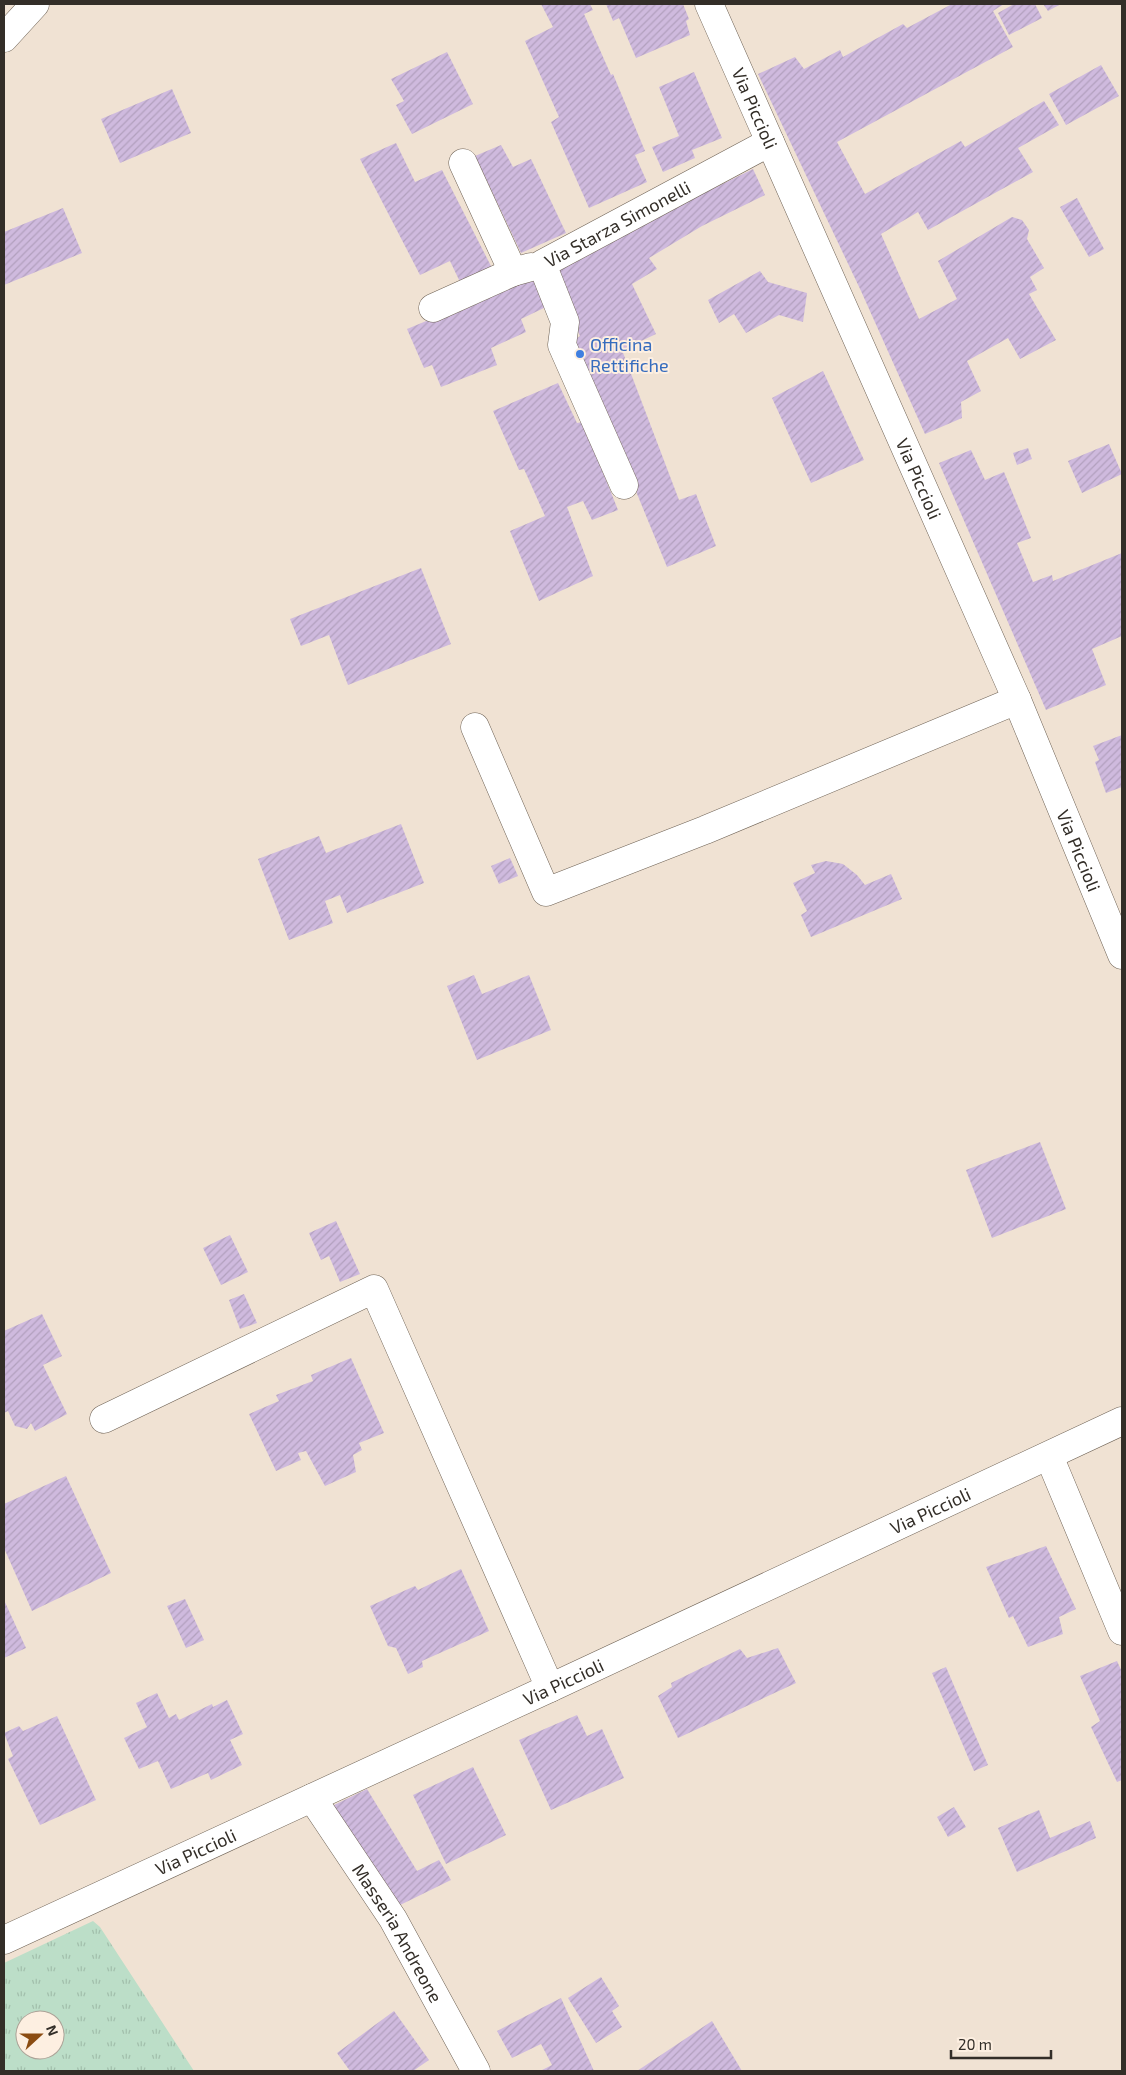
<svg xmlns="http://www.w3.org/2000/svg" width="1126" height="2075" viewBox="0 0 1126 2075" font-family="'Exo 2',sans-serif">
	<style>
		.grass { fill: url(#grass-tufts); fill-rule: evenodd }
		.building { fill: url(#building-hatch) }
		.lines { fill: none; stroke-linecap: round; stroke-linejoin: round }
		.minor-casing { stroke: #6f6356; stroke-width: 29 }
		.minor { stroke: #fff; stroke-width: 28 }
		.shop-dot { fill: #3f7fe0; stroke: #fdefe1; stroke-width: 2 }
		.labels { text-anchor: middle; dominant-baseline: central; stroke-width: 4; stroke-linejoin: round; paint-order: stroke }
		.street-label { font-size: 18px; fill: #332e28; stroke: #fdefe1 }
		.shop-label { font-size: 18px; fill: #366cbe; stroke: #fdefe1; text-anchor: start }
	</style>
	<defs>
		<pattern id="grass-tufts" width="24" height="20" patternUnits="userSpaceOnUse" patternTransform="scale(1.25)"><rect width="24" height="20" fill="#bcdec8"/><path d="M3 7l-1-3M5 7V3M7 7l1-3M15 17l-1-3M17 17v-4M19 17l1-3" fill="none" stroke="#a2bfac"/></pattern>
		<pattern id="building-hatch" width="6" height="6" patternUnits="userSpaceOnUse" patternTransform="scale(1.25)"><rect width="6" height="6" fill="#cfbade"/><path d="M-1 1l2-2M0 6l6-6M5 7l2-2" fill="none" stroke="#b2a0be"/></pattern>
	</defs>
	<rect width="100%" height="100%" fill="#f0e2d3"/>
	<path class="grass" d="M93,1921L100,1927L194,2071H4V1963ZM25,2020H55V2050H25Z"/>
	<path class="building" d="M541,4H590L593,10L584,14L611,75L613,74L645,151L635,155L647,182L589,208L551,122L559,117L525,41L553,27Z
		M606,4H683L689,19L686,21L690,35L636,58L619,18L613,21Z
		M952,4H1004L993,11L1013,47L837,142L865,194L961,141L965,147L1044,101L1059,125L1018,148L1033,172L928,230L918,212L881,234L919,319L957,299L938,261L1012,217L1022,220L1029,230L1027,239L1044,268L1030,277L1037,290L1029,294L1056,340L1020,359L1008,338L967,361L981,391L961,402L962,418L925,434L861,291L758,74L795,57L804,69L840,50L843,57L903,24L907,28Z
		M1014,4H1035L1042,18L1009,35L998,13Z
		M1043,4H1061L1048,11Z
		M447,52L473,104L412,134L396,105L404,101L391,79Z
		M1101,65L1119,96L1066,125L1049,94Z
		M694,72L722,138L692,150L695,158L663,172L652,147L679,136L659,87Z
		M172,89L191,133L120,163L101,119Z
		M396,143L415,182L442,170L492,268L460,282L450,261L420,275L360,159Z
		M501,145L513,167L531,159L566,233L521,253L475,156Z
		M753,169L765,195L702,226L649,258L657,269L632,284L656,334L622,350L679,500L696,494L716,546L667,567L574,340L580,336L549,269Z
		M1077,198L1104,249L1089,257L1060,207Z
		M63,208L82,253L4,285V232Z
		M760,271L768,282L807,293L803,322L779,315L746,333L734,314L719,323L708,300Z
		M532,277L546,307L521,319L526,332L491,348L497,365L441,387L432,365L424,368L407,329Z
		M823,371L864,460L811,483L772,398Z
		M558,383L577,423L583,422L618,510L592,520L583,501L567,507L593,576L539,601L510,531L545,516L524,469L519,470L493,411Z
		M1109,444L1122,474L1082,493L1068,461Z
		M1028,448L1032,459L1017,465L1013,453Z
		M971,450L985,480L1004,472L1031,538L1017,543L1033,582L1052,575L1053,581L1122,553V636L1092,649L1106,685L1046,710L939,463Z
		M421,568L451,644L348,685L329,635L301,646L290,619Z
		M1122,735V787L1106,793L1095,762L1099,760L1093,746Z
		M401,824L424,883L347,913L340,895L325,901L333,923L289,940L258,859L319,836L326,853Z
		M510,858L518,876L499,884L491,866Z
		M826,861L843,864L857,875L865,885L891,874L902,899L811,937L801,915L807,911L793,883L815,873L811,865Z
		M474,975L482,994L529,975L551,1030L477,1060L447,986Z
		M1040,1142L1066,1209L992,1238L966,1170Z
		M336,1221L360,1274L340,1282L329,1256L321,1260L309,1233Z
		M230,1235L248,1272L221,1285L203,1248Z
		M244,1294L257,1323L240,1329L229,1300Z
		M42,1314L62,1356L43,1365L67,1414L35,1431L31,1423L27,1429L15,1426L8,1411L4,1413V1331Z
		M351,1358L384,1433L359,1443L362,1450L353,1455L356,1472L325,1486L306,1451L298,1453L301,1460L276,1471L249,1414L279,1401L276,1395L313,1381L311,1375Z
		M66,1476L111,1573L32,1611L4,1548V1504Z
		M1046,1546L1076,1609L1059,1617L1063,1634L1028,1647L1013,1616L1009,1618L986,1567Z
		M461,1569L489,1631L422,1661L423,1667L408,1674L396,1648L388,1646L370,1606L415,1586L418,1590Z
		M185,1599L204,1640L186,1648L167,1606Z
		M4,1600L26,1648L4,1658Z
		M778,1648L796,1683L678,1738L658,1696L672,1687L671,1683L740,1649L747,1658Z
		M1117,1661L1122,1672V1780L1117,1782L1091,1727L1100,1721L1080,1676Z
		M946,1667L988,1765L974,1771L932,1673Z
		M157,1693L169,1718L176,1714L179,1720L212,1704L213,1707L227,1700L243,1734L230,1740L242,1765L211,1780L208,1773L171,1789L158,1761L139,1769L124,1738L147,1727L136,1703Z
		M577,1715L587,1736L602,1729L624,1778L551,1810L519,1740Z
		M57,1716L96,1800L40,1825L8,1759L13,1756L4,1733L19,1726L23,1731Z
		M473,1767L506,1835L446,1864L413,1795Z
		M367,1789L417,1871L439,1860L451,1880L392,1909L330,1807Z
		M954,1807L966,1827L948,1837L937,1817Z
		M1039,1810L1050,1838L1090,1821L1096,1838L1017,1872L998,1828Z
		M601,1977L619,2006L612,2011L622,2027L596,2043L568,1998Z
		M561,1998L594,2071H540L552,2065L541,2044L512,2058L497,2031Z
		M394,2011L429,2060L413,2071H350L337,2053Z
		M712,2021L742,2071H637Z"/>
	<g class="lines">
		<g class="minor-casing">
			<g id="minor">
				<path id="s1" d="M709,4L1017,700L1122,955"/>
				<path d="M4,38L35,4"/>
				<path d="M463,163L513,272"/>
				<path d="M433,308L513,272L531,267"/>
				<path id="s2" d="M624,485L562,345L565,322L542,264L770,142"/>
				<path d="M475,727L546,892L705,830L1017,700"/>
				<path d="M104,1419L374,1289L550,1688"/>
				<path d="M1049,1456L1122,1631"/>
				<path id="s3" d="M312,1798L393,1919L476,2071"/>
				<path id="s4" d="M4,1940L550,1688L1122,1421"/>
			</g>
		</g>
		<use href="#minor" class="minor"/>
	</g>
	<circle class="shop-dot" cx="580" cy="354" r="5"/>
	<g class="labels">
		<g class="street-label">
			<text stroke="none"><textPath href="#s1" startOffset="114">Via Piccioli</textPath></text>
			<text stroke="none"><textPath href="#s2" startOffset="324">Via Starza Simonelli</textPath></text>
			<text stroke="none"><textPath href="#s1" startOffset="519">Via Piccioli</textPath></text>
			<text stroke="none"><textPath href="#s1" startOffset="924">Via Piccioli</textPath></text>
			<text stroke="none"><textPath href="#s4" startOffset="1021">Via Piccioli</textPath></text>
			<text stroke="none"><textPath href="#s4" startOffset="616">Via Piccioli</textPath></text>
			<text stroke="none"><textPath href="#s4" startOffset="211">Via Piccioli</textPath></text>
			<text stroke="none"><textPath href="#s3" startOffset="160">Masseria Andreone</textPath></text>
		</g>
		<g class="shop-label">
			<text x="590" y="344">Officina<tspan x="590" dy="21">Rettifiche</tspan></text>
		</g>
	</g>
	<rect width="1126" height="2075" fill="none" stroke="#332e28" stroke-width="10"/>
	<g transform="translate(40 2035) rotate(69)"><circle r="24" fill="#fdefe1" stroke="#aca297"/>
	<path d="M0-4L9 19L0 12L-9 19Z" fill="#8b4c12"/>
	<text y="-8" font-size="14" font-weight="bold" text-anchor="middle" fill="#332e28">N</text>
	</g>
	<path d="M951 2050v8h100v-8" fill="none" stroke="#332e28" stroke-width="2.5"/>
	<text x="958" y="2050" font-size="15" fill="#332e28" stroke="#fdefe1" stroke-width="4" paint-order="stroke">20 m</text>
</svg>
